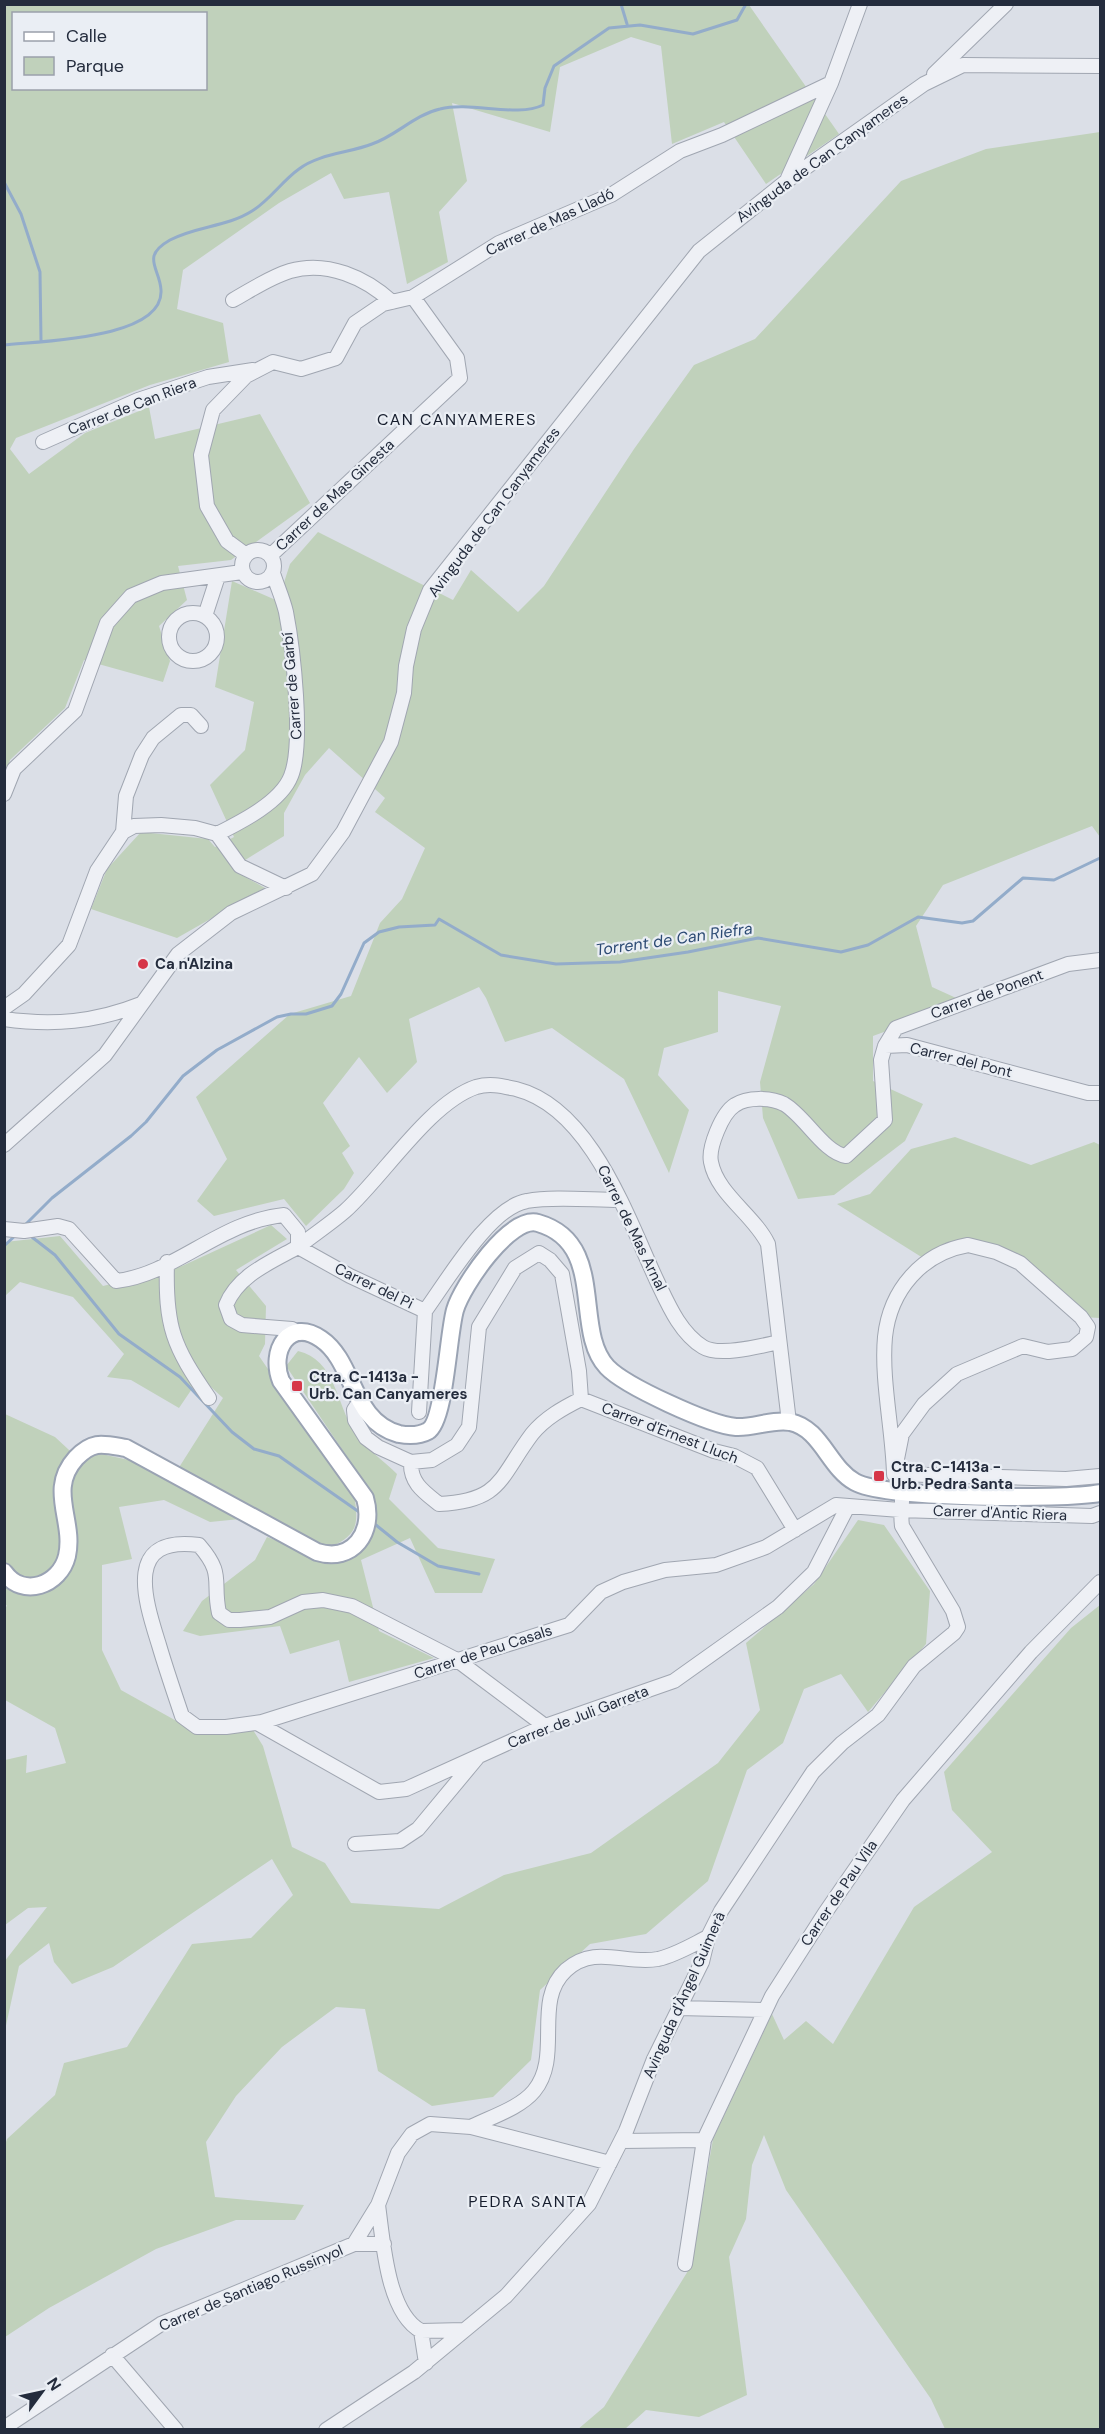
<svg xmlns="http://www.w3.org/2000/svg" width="1105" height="2434" viewBox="0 0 1105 2434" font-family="'DM Sans',sans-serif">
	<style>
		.green { fill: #c0d1bb; fill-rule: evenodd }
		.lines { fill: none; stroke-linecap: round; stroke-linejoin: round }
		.stream { stroke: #93acca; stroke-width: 3 }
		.minor-casing { stroke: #a0a6b1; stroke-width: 16 }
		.major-casing { stroke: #9aa3b3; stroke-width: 20 }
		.minor { stroke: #eef0f5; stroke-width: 14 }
		.major { stroke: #fff; stroke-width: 16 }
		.poi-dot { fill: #d63648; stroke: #eaeef4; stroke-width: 2 }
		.labels { text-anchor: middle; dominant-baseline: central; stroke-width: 4.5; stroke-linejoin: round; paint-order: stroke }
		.street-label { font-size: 15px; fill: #242c3d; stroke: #eaeef4 }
		.poi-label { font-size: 15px; font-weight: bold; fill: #242c3d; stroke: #eaeef4; text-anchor: start }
		.neighbourhood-label { font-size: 16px; letter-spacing: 1.5px; fill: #171e2e; stroke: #eaeef4 }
		.water-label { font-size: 16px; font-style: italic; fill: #2c4a73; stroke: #eaeef4 }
	</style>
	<rect width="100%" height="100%" fill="#dbdfe7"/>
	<path class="green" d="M5,5H749L839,134L766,184L724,122L672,144L661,46L631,37L560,67L550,132L452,103L467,181L439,212L448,262L407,284L389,192L344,199L331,173L279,203L183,270L177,309L223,323L229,362L150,385L16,438L10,449L29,474L85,433L149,407L155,439L260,414L310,503L231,560L178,566L187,600L159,626L170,661L163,682L84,660L65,708L10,760L5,777ZM14,14H206V88H14Z
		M1100,132V837L1092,826L943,885L916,926L932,987L965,1002L873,1036V1081L923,1104L905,1141L834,1195L798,1199L763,1118L760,1082L781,1006L718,991V1032L664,1048L658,1075L689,1110L669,1173L624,1079L552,1028L505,1042L486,998L479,987L409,1019L417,1062L387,1093L359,1057L323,1103L350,1146L342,1153L354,1173L344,1189L306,1226L284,1199L214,1216L197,1201L227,1159L196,1097L290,1014L351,996L380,923L402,899L425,848L375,812L385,798L329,748L305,775L284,813V836L234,867L240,874L265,888L177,938L91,909L107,869L141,832L208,839L215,847L234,837L210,785L245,750L254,702L215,687L232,581L278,601L290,564L318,532L453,600L471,570L518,612L544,586L634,449L694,365L755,339L901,181L986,149Z
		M955,1137L1031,1165L1094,1142L1100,1145V1318L1081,1317L1020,1263L968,1245L923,1258L837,1204L870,1194L911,1149Z
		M271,1225L287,1239L236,1270L266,1306L265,1344L259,1356L354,1494C359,1526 358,1535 327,1549L178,1469L223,1398L200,1377L179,1408L131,1380L107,1377L124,1354L73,1297L20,1282L5,1296V1242L60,1236L103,1286L182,1266Z
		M298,1351C335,1359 337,1405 354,1431C364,1447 384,1461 397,1474L389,1499L438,1548L495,1559L482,1593H435L410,1538L361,1560L379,1631L434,1658L349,1682L339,1640L290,1654L280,1626L200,1636L183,1631L202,1601L255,1560L267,1537L336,1563L363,1540L372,1494L286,1366Z
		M5,1414L55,1437L82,1462L97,1453L129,1460L240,1519L210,1522L164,1500L119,1507L132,1559L102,1565V1650L121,1690L198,1733L253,1730L263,1746L292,1847L325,1863L351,1903L439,1909L504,1875L591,1853L718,1763L760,1710L746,1643L814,1584L858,1520L884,1525L930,1591L926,1644L868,1712L841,1674L804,1689L783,1743L747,1770L708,1881L646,1934L590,1944L540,1990L531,2060L493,2097L432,2106L378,2071L365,2009L336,2007L282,2047L236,2096L206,2142L215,2197L304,2205L295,2220H236L156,2249L49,2308L5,2337L4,2148L7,2139L55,2095L64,2063L127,2047L192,1944L251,1938L293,1895L272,1859L113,1967L72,1984L54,1962L49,1943L19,1966L5,2030L4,1962L47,1907L28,1908L5,1925V1760L27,1755L26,1773L66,1763L55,1728L5,1700L4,1608L7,1606L4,1602Z
		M1100,1605V2429H945L931,2399L786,2190L764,2135L752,2165L746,2219L729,2257L747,2395L699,2417L646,2410L625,2429L577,2430L604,2407L691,2266L713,2139L772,2014L784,2040L806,2021L833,2044L914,1907L992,1852L952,1810L944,1772L1071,1628Z"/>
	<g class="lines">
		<path class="stream" d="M621,4L627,24
			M4,182L21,214L40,272L41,341
			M4,345C36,341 164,340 161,290C160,268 140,257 170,240C196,226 227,227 252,211C269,201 282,181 299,169C318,154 349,153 372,144C396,136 414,115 440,109C471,101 517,118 543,105L545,88L554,66L609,28L640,25L693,34L737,20L746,4
			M23,1227L52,1198L131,1136L146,1122L183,1076L217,1050L277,1017L291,1014H306L332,1006L341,994L364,943L379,932L399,927L435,925L439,919L501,955L556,964L620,962L688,952L758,938L841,952L868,945L918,917L962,923L973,921L1023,878L1054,880L1100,858
			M28,1234L55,1255L119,1334L180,1377L232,1432L254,1449L279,1456L362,1514
			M4,1246L17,1234
			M376,1525L397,1542L438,1566L479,1574"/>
		<g class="minor-casing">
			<path id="minor" d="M934,74L1006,4
				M788,178L831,83L860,4
				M233,300C251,290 270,277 290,271C327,260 366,278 392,302
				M43,442L138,400L208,377L253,370
				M242 566a16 16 0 1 1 32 0a16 16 0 1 1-32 0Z
				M246,555L227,541L207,506L201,455L213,410L246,376L273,362L301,369L336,358L355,323L383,304L413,297L499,243L611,195L680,151L722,135L831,83
				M271,555L460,378L457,358L413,297
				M169 637a24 24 0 1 1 48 0a24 24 0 1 1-48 0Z
				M205,616L218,576
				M4,794L14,769L75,711L107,623L131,596L162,583L242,572
				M123,832L134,826L161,825L195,828L217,834L240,866L286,888
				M217,834C241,822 281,802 291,776C304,744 293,648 286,612C283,599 277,586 273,573
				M4,1008L24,994L69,945L97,871L123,832L126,796L142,755L153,738L181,715H191L201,726
				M4,1019C53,1026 96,1022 141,1004
				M885,1046L896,1028L1068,964L1100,960
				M4,1145L105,1055L178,954L231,913L312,874L343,832L391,742L404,693L406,666L414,629L430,590L699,251L788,180L924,84L963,65L1100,66
				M4,1229L24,1231L58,1226L69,1229L116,1281C174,1275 220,1221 284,1215L298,1232V1247C271,1262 238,1275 226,1305L231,1319L242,1325L292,1329L299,1333
				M968,1245L996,1252L1020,1263L1081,1317L1088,1327L1086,1337L1072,1349L1048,1352L1023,1346L957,1374L924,1404L902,1434L894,1474C893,1431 881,1379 885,1337C890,1290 922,1253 968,1245Z
				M167,1262C165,1327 173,1346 209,1398
				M425,1311C447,1281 490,1207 527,1201C552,1196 592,1200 619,1200
				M581,1399L714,1451L734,1456L757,1468L795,1530
				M360,1401L354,1410L355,1420L366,1438L378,1447L411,1462L432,1460L457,1445L469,1427L479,1327L515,1268L539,1253L550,1260L562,1274L579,1371L581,1399
				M419,1412L425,1311L350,1276L298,1247C313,1235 330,1224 345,1211C383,1177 429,1103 476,1087C490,1083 502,1086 516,1089C591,1108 627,1217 657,1281C668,1304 680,1333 703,1347C719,1357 761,1346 779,1342
				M789,1422L768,1244C754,1215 717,1194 711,1162C708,1148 722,1113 735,1105C747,1097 771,1097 784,1104C805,1116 824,1153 846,1156L885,1120L881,1060L885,1046L907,1045L1088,1093H1100
				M411,1462C410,1483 424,1492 439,1504C502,1501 499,1478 532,1434C545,1418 563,1408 581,1399
				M894,1474L1066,1479L1100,1476
				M257,1723L379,1792L406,1789L545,1726L674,1681L778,1607L814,1572L848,1506
				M545,1726L457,1660L352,1606L323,1600L303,1602L270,1617L240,1620H229L219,1613C212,1580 225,1575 199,1545C123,1535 145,1600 159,1645C166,1669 174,1692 182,1716L197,1727H226L262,1722L569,1625L601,1592L623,1582L665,1570L716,1565L766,1547L836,1505L900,1510L1092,1516L1100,1513
				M355,1844L400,1841L418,1829L477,1758
				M678,2008L764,2010
				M471,2127C491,2117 520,2108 534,2091C563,2056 532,2001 566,1970C595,1944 625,1965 658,1959C676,1955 692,1945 708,1937
				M621,2141L704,2140
				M378,2205C383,2240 387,2313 421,2331L464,2330
				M354,2244L378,2205L398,2153L412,2134L430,2124L471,2127L610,2163
				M685,2264L704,2140L772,1996L825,1913L903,1800L1031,1652L1100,1582
				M421,2331L426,2363
				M112,2355L176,2430
				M4,2428L161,2324L354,2244H384
				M326,2430L414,2372L506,2296L589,2204L626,2131L654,2059L702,1962L708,1937L721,1911L813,1772L842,1743L878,1715L914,1666L954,1633L958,1627L953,1611L902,1526C899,1506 908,1490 894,1474"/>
		</g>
		<g class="major-casing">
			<path id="major" d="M4,1572C23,1599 60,1585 67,1556C75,1520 47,1490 76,1458C93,1440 103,1444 126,1448L317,1552C353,1563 375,1532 365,1498L281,1381C269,1351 289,1317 321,1339C355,1362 351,1421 399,1434C410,1436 419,1436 428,1431C445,1421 448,1334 455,1310C462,1286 510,1215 538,1223C608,1243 572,1330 607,1367C625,1386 710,1425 736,1427C754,1428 772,1419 790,1422C821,1428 829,1468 855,1482C885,1499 1063,1500 1100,1493"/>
		</g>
		<use href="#minor" class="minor"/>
		<use href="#major" class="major"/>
	</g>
	<g class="poi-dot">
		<circle cx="143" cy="964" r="6"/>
		<rect x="291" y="1380" width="12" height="12" rx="3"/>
		<rect x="873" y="1470" width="12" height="12" rx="3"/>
	</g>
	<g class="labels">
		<g class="street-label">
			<text transform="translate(822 158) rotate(-36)">Avinguda de Can Canyameres</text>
			<text transform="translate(550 222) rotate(-25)">Carrer de Mas Lladó</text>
			<text transform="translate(132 406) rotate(-21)">Carrer de Can Riera</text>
			<text transform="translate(335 495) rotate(-43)">Carrer de Mas Ginesta</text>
			<text transform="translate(494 512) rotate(-53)">Avinguda de Can Canyameres</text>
			<text transform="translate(292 686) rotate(-95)">Carrer de Garbí</text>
			<text transform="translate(987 994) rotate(-20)">Carrer de Ponent</text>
			<text transform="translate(961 1060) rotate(14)">Carrer del Pont</text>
			<text transform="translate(632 1228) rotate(64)">Carrer de Mas Arnal</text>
			<text transform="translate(374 1286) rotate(26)">Carrer del Pi</text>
			<text transform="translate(670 1433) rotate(21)">Carrer d'Ernest Lluch</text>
			<text transform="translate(1000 1513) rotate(2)">Carrer d'Antic Riera</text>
			<text transform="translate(483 1652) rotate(-18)">Carrer de Pau Casals</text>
			<text transform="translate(578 1717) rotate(-21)">Carrer de Juli Garreta</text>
			<text transform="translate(839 1893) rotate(-56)">Carrer de Pau Vila</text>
			<text transform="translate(684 1995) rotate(-66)">Avinguda d'Àngel Guimerà</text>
			<text transform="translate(251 2288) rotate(-23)">Carrer de Santiago Russinyol</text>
		</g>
		<g class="poi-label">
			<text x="155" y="964">Ca n'Alzina</text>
			<text x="309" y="1377">Ctra. C-1413a -<tspan x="309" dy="17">Urb. Can Canyameres</tspan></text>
			<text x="891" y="1467">Ctra. C-1413a -<tspan x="891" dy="17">Urb. Pedra Santa</tspan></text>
		</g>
		<g class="neighbourhood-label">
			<text x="457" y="419">CAN CANYAMERES</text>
			<text x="528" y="2201">PEDRA SANTA</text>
		</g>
		<g class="water-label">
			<text transform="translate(674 939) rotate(-8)">Torrent de Can Riefra</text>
		</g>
	</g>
	<rect width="1105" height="2434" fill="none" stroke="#242c3d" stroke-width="12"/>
	<rect x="12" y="12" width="195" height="78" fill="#eaeef4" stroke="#9ba0ab" stroke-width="1.5"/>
	<rect x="24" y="32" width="30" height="9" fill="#ffffff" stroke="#9ba0ab" stroke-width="1.5"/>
	<text x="66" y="42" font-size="18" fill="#242c3d">Calle</text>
	<rect x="24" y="57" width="30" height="18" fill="#c0d1bb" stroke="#9ba0ab" stroke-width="1.5"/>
	<text x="66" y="72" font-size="18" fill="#242c3d">Parque</text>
	<g transform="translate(42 2392) rotate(57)" stroke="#eaeef4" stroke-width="4.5" paint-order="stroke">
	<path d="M0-4.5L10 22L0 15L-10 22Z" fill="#242c3d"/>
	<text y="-9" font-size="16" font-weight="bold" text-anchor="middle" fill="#242c3d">N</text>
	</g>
</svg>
